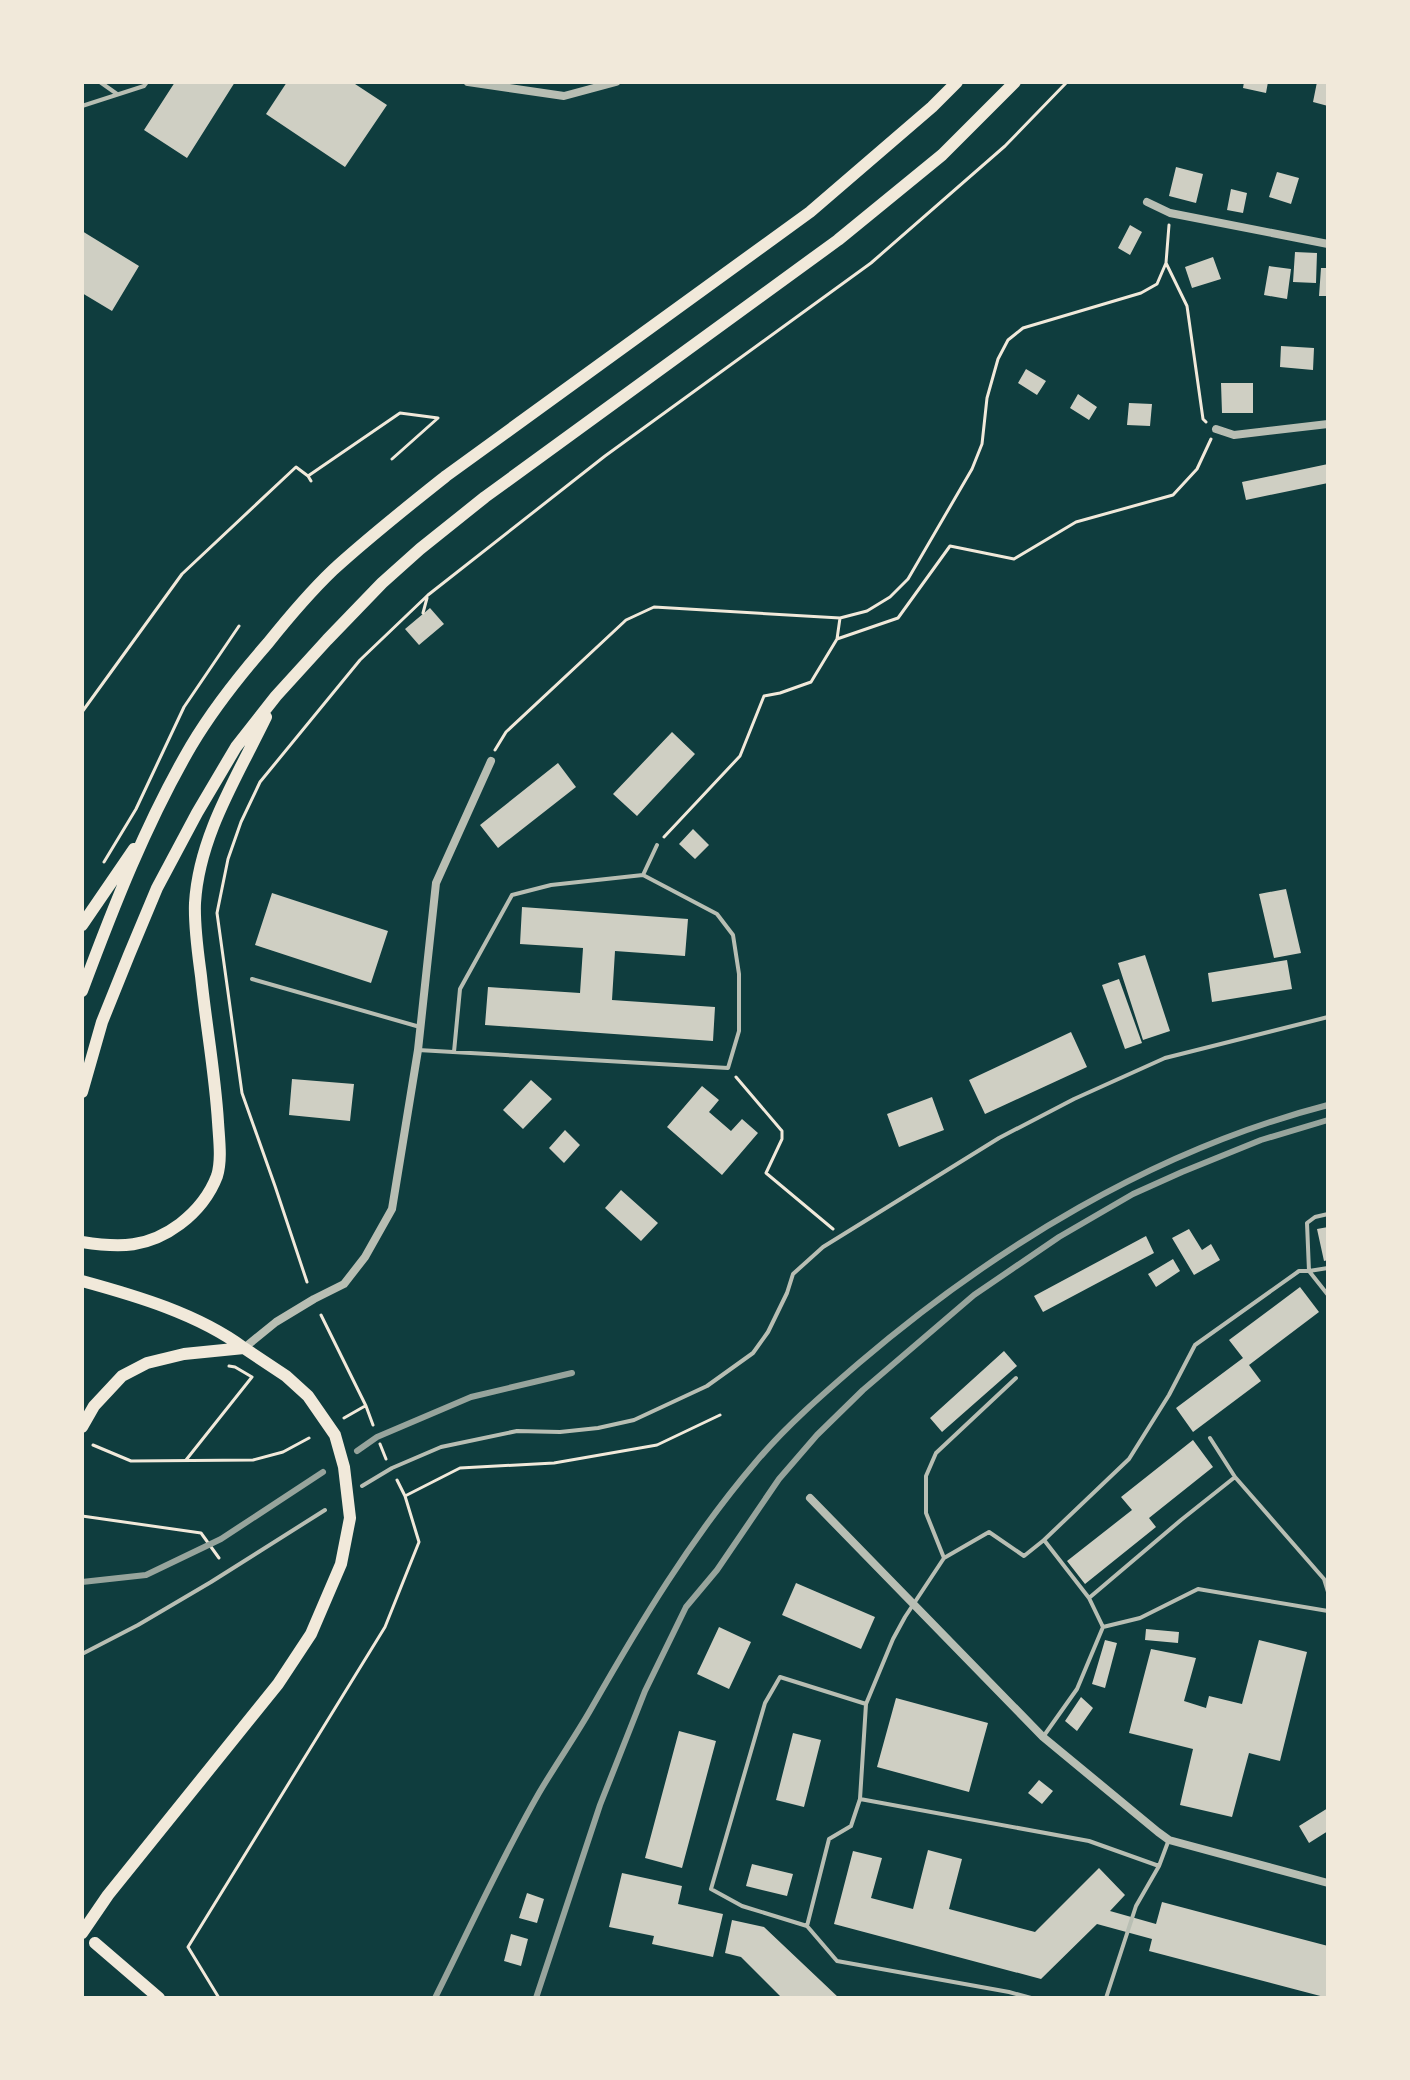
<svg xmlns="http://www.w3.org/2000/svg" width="1410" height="2080" viewBox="0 0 1410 2080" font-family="'Golos Text',sans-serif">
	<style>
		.building { fill: #cfcfc3 }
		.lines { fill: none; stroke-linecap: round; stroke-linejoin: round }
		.path { stroke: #f1e9da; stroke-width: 3 }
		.service { stroke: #b8beb3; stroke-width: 4 }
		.minor { stroke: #b8beb3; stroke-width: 8 }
		.primary { stroke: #f1e9da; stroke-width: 12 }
		.rail { stroke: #97a49c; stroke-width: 6 }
	</style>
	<rect width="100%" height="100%" fill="#0f3d3e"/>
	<path class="building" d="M175,82H235L187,158L144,130Z
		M287,82H352L387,105L345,167L266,114Z
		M1244,82H1268L1266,93L1243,88Z
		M1317,82H1328V106L1313,102Z
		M1176,167L1203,174L1196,203L1169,196Z
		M1277,172L1299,178L1291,204L1269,197Z
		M1231,189L1247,193L1243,213L1227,210Z
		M1130,225L1142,232L1130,255L1118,248Z
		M82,231L139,266L112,311L82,293Z
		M1295,252L1317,253L1316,283L1293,282Z
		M1213,257L1221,279L1192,288L1185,267Z
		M1269,266L1291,269L1287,299L1264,295Z
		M1321,268H1328V296H1319Z
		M1281,346L1314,348L1313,370L1280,367Z
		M1026,369L1046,381L1037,395L1018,383Z
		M1221,383H1253V413H1222Z
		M1078,394L1097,407L1089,420L1070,408Z
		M1129,403L1152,404L1150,426L1127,425Z
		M1328,464V483L1246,500L1242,482Z
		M430,608L444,624L419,645L405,629Z
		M672,732L695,754L637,816L613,794Z
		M558,763L576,787L498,848L480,825Z
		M693,829L709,845L695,859L679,844Z
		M1286,889L1301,953L1274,958L1259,894Z
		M272,893L388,931L371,983L255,945Z
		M522,907L688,919L685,956L615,951L612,1000L715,1007L713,1041L485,1025L488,987L580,993L583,948L520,944Z
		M1145,955L1170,1031L1143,1040L1118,963Z
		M1287,960L1292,989L1212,1002L1208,973Z
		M1119,979L1142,1043L1125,1049L1102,985Z
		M1071,1032L1087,1067L985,1114L969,1080Z
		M292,1079L354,1084L350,1121L289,1115Z
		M531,1080L552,1099L523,1129L503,1110Z
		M702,1086L719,1100L709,1112L731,1131L742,1119L758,1133L722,1175L667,1127Z
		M932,1097L944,1130L899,1147L887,1114Z
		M565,1130L580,1145L564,1163L549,1148Z
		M621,1190L658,1223L641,1241L605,1208Z
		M1328,1227V1260L1324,1261L1317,1229Z
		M1189,1229L1202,1250L1211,1244L1220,1260L1194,1275L1172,1238Z
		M1146,1236L1154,1253L1043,1312L1034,1296Z
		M1173,1259L1180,1271L1156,1287L1148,1274Z
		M1300,1287L1319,1312L1249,1365L1261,1381L1193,1432L1176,1408L1243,1358L1229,1340Z
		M1004,1351L1017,1366L942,1432L930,1418Z
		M1193,1440L1213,1467L1149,1518L1156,1527L1085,1584L1067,1561L1132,1510L1121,1497Z
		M796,1583L875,1617L861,1649L782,1615Z
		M719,1627L751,1642L729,1689L697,1674Z
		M1146,1629L1179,1632L1178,1643L1145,1640Z
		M1105,1640L1117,1643L1105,1688L1092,1684Z
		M1259,1640L1307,1652L1280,1761L1249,1753L1232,1817L1180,1805L1193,1749L1129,1733L1151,1649L1196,1658L1184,1701L1206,1708L1209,1696L1242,1704Z
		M1081,1697L1093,1708L1077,1731L1065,1721Z
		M896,1698L988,1723L969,1792L877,1767Z
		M679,1731L716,1741L682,1868L645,1858Z
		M793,1733L821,1740L804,1807L776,1800Z
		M1039,1780L1053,1791L1042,1804L1028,1793Z
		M1328,1808V1831L1309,1843L1299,1826Z
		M928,1850L962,1859L949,1909L1035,1932L1099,1868L1125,1895L1110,1911L1156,1924L1162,1902L1328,1946V1998L1149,1951L1152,1939L1097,1924L1041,1979L834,1924L853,1851L882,1858L871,1898L913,1909Z
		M752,1864L793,1874L787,1896L746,1886Z
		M622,1873L682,1886L678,1904L723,1914L713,1957L652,1944L654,1936L609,1927Z
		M527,1893L544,1899L537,1923L519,1918Z
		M732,1920L764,1927L839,1998H782L741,1957L725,1953Z
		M511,1934L528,1939L521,1966L504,1961Z"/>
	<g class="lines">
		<path class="path" d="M1169,225L1166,263L1187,306L1203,419L1206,422
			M392,459L438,418
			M311,481L308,476L400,413L438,418
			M423,613L427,598
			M837,639L898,618L950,546L1014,559L1076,522L1173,495L1197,469L1211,439
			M82,712L182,574L296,467L308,476
			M495,750L506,732L626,620L654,607L840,618L867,611L890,597L908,579L972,469L982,444L987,398L998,359L1008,340L1023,328L1141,293L1157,284L1166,263
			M664,837L740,756L764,696L780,693L811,682L837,639L840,618
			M104,862L136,809L184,707L239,626
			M736,1077L782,1131V1139L766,1173L833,1229
			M307,1282L275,1186L242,1093L217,913L228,859L241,822L260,782L360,660L428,595L605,456L871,263L1005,146L1067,82
			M321,1315L366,1406L373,1425
			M344,1418L365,1406
			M380,1444L386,1459
			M93,1445L131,1461L253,1460L283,1452L309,1438
			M186,1460L252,1377L235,1367L229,1366
			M397,1480L405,1496L460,1468L554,1463L657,1445L720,1415
			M82,1516L201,1533L219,1558
			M219,1998L188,1947L385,1627L419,1542L405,1496"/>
		<path class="service" d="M100,82L117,94
			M82,106L144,86L147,82
			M252,979L420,1027
			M418,1050L728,1068L739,1031V974L733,935L717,914L643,875L657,845
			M454,1052L460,989L512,895L551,885L643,875
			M1328,1214L1315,1217L1307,1223L1309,1271L1328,1268
			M1235,1477L1324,1579L1328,1592
			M362,1486L392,1468L441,1447L517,1431L560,1432L598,1428L634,1420L707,1386L753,1353L768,1332L787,1293L793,1274L823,1247L999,1138L1074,1099L1165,1058L1328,1017
			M944,1558L989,1532L1024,1556L1044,1540
			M1089,1598L1181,1520L1235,1477L1210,1438
			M1102,1625L1103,1627L1140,1618L1198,1589L1328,1611
			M82,1654L138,1625L211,1582L325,1510
			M866,1704L893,1639L905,1617L944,1558L926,1513V1476L936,1453L1016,1378
			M1043,1737L1077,1689L1103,1627L1089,1598L1044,1540L1129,1459L1169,1395L1195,1345L1299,1271H1309L1328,1295
			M860,1799L1089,1841L1159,1866
			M807,1926L829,1839L851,1826L860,1799L866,1704L780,1677L765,1703L711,1889L742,1906L807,1926L837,1961L1009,1992L1031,1998
			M1106,1998L1136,1906L1159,1866L1168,1842"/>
		<path class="minor" d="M468,82L564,96L616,82
			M1147,202L1170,213L1328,244
			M1216,429L1234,435L1328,424
			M244,1348L276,1322L314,1299L344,1284L365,1257L392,1209L418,1050L436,883L491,761
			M810,1498L1043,1737L1158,1832L1169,1840L1328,1883"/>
		<path class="primary" d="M82,925L134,849
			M82,991C113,908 146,823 191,746C213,709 240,675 268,643C288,618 310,592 333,570C369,537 407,507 446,476L810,212L932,107L957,82
			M82,1092L102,1022L129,955L157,888L197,813L236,747L276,696L327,640L382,583L420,549L485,497L838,240L942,155L1015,82
			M82,1242C120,1248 148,1248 180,1224C197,1211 209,1197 217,1176C222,1160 219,1139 218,1122C215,1073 206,1025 201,976C198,953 194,927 195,903C199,836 237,777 266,717
			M82,1281C137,1296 198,1314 244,1348
			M82,1427L94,1406L122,1376L147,1363L184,1354L244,1348L286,1376L308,1396L335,1435L344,1467L350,1518L341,1564L311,1634L278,1684L108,1895L82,1933
			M95,1943L159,1998"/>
		<path class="rail" d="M357,1451L377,1437L471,1397L572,1373
			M82,1582L146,1575L221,1539L323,1472
			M435,1998C469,1930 501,1859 539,1793C556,1764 575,1737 591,1709C640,1623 691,1538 755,1463C786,1426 823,1394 859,1363C995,1247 1154,1150 1328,1105
			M536,1998L600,1805L645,1691L686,1607L717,1570L779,1479L817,1435L863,1390L974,1295L1059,1237L1133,1194L1182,1172L1261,1140L1328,1120"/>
	</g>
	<rect width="1410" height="2080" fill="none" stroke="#f1e9da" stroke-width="168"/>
</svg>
